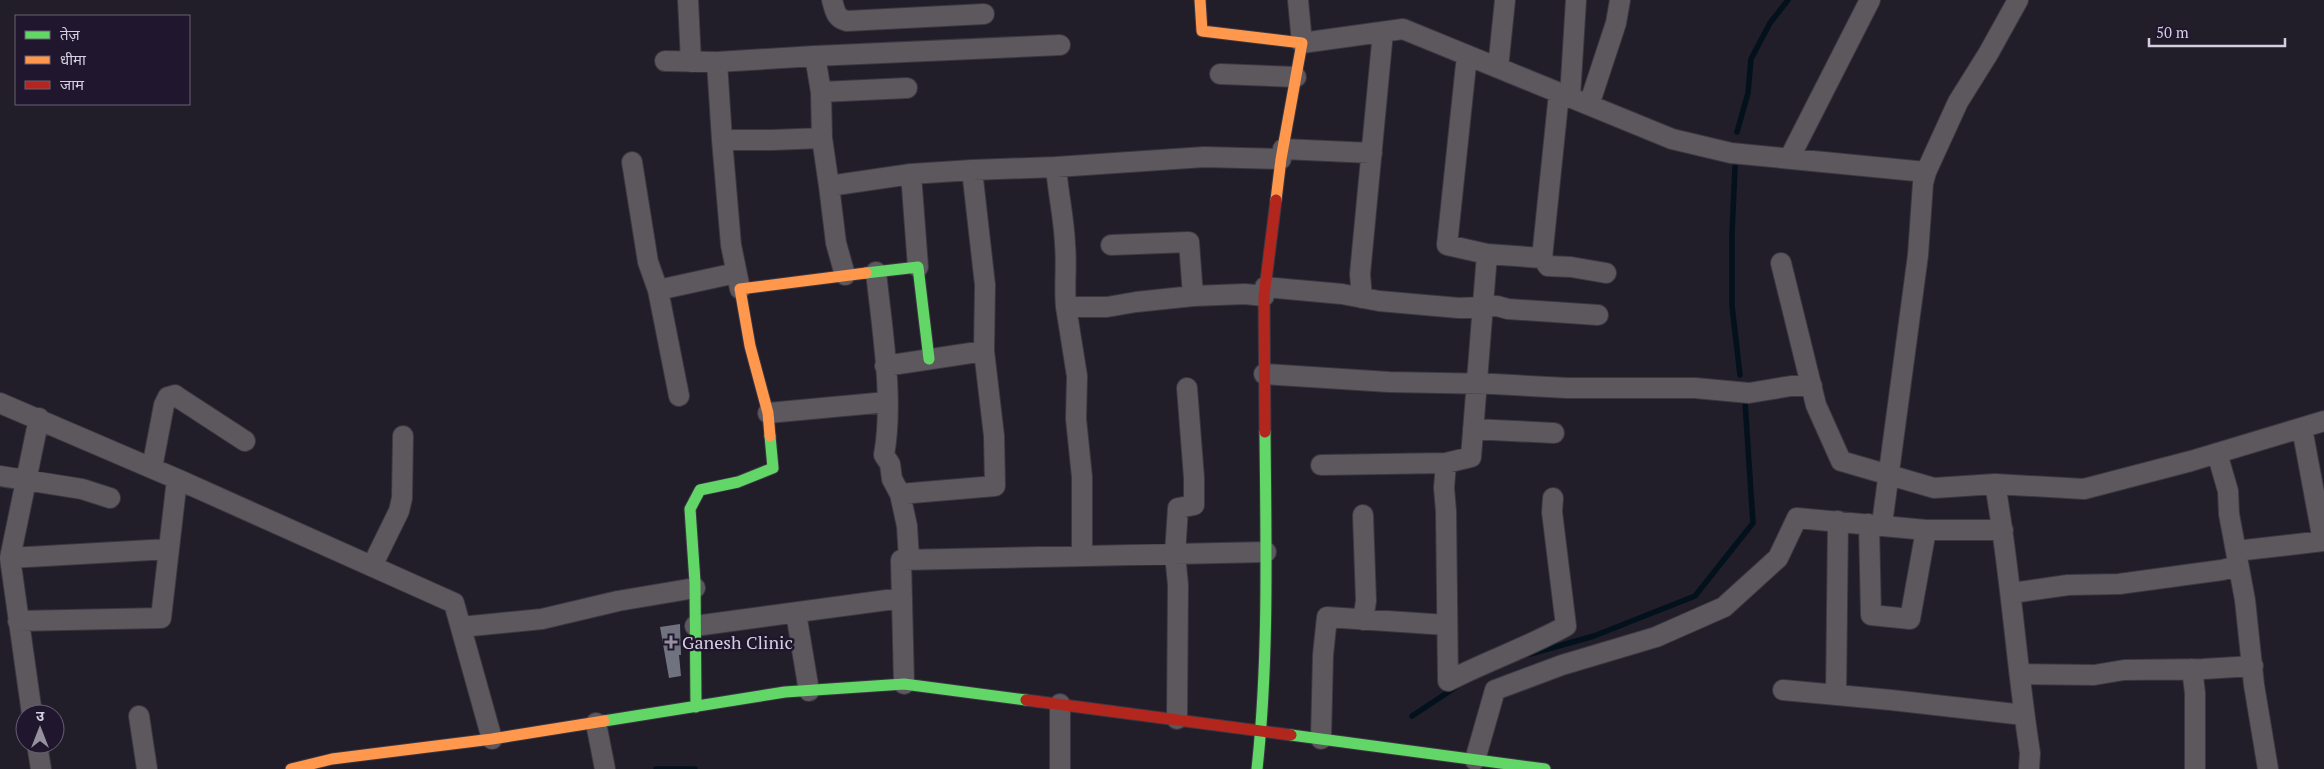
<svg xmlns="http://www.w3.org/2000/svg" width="2324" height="769" viewBox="0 0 2324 769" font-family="'PT Serif','Noto Sans Devanagari',serif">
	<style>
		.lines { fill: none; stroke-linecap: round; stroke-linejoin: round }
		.stream { stroke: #03111c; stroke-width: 5.5 }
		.building { fill: #707280 }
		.street-casing { stroke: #3b3742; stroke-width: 22 }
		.fast-casing { stroke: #3b3742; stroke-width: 13 }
		.slow-casing { stroke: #3b3742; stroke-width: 13 }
		.jam-casing { stroke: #3b3742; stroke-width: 13 }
		.street { stroke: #5d585e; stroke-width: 20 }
		.fast { stroke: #63d668; stroke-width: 11 }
		.slow { stroke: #ff974d; stroke-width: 11 }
		.jam { stroke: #b3261e; stroke-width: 11 }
		.poi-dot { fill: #95919f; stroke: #20172f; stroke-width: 2 }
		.labels { text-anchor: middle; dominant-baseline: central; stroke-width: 5; stroke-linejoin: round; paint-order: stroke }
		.poi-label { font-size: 18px; fill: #d4cfdf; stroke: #20172f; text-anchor: start }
	</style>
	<rect width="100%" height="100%" fill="#211d29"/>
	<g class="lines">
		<path class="stream" d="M1737,132L1748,93L1751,59L1770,23L1788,0
			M1735,167L1732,234V306L1740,375
			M1530,654L1594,636L1695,596L1753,523L1745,402
			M1412,716L1456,687
			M656,769H695"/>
	</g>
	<path class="building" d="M680,624L681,655H679L681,676L669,678L660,627Z"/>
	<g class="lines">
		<g class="street-casing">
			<path id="street" d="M688,0L691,62
				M832,0C835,10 835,18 847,21L984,14
				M1298,0L1302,43L1403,29L1672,139L1731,153L1926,172
				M815,56L1060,45
				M665,61L717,62L722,140
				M717,62L815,56L821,92
				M1498,68L1505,0
				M1220,74L1296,77
				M1559,93L1542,258L1548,266L1571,267L1606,273
				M1570,97L1576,0
				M1589,105L1616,23L1620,0
				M822,138L821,92L907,88
				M1283,149L1372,153
				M1790,157L1870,0
				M632,162L648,262L658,290
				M972,170L1056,167
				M911,174L972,170L985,285L984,351
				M1111,245L1189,242L1193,296
				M1487,254L1542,258
				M1781,263L1816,405L1841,461L1934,488L1995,484L2084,489L2191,461L2324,421
				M876,272C882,329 894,399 884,455L890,464L892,479L900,494L907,526L909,560
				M845,275L836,243L829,186L911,174L918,267
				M1265,287L1342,294L1379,301L1459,308L1497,306L1508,309L1598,315
				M740,289L731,245L722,140H772L822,138L829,186
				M1362,298L1360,274L1383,32
				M1066,307C1064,286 1067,265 1065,244C1064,218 1058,193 1056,167L1204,157L1281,159
				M885,366L984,351L994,436L995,486L900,494
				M1264,374L1389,382L1494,384L1567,388H1695L1749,393L1791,386H1812
				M679,396L658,290L736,273
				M0,403L177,479
				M768,413L887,402
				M2302,428L2323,541
				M1473,429L1554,433
				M2217,453L2228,491L2229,514L2245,600L2254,685L2268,769
				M1446,463L1444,488L1446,511L1448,681C1487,661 1528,647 1566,626L1552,512L1553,498
				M1321,465L1446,463L1471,457L1487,254L1447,245L1467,55
				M152,468L164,405L168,397L175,395L179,398L245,441
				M0,476L82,489L110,498
				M1995,484C2011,574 2016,664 2030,753L2029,769
				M1869,524L1871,615L1910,619L1926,530
				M1882,524L1918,255L1923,183L1926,172L1958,102L1988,54L2018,0
				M2236,551L2324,541
				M1082,556V477L1076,419L1077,376L1066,307H1107L1136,302L1193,296L1245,294L1264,296
				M10,558L169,549
				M372,566L399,511L402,498L403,436
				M2012,593L2068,585L2119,584L2222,570L2238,566
				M796,613L809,691
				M1363,620L1366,601L1363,515
				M18,621L161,618L177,479L454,603L492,739
				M695,626L902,598
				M461,627L542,619L618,601L695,588
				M2192,669L2195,693V769
				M2021,674L2094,675L2124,670L2203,669L2253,666
				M904,684L901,560L1266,552
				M1783,690L1891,700L2024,715
				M1836,695L1838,521
				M1060,704V769
				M32,714L10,558L39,418
				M139,716L147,769
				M1177,719L1178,585L1175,554L1178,508L1194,505V478L1187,388
				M596,723L605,769
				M1321,739L1323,655L1327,617L1447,625
				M37,744L41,769
				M1475,760L1495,690L1562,665L1656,637L1724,607L1778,558L1797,518L1926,530H2003"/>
		</g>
		<g class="fast-casing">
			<path id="fast" d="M866,273L918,267L929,359
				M696,707L695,582L690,509L700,490L738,482L773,468L770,436
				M604,721L785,692L904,684L1026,700
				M1291,735L1545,769
				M1257,769C1269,658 1266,544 1265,432"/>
		</g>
		<g class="slow-casing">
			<path id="slow" d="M1200,0L1202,31L1302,43L1281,159L1276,200
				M770,436L768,413L750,346L740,289L866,273
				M291,769L332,759L492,739L604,721"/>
		</g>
		<g class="jam-casing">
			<path id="jam" d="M1265,432L1264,296L1276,200
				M1026,700L1291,735"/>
		</g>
		<use href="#street" class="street"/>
		<use href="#fast" class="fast"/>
		<use href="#slow" class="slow"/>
		<use href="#jam" class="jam"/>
	</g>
	<path class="poi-dot" d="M668.5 634.5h5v5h5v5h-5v5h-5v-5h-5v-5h5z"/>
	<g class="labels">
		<g class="poi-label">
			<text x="682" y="642">Ganesh Clinic</text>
		</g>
	</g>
	<rect x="15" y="15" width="175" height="90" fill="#20172f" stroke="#686175"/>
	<rect x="25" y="31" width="25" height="8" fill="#63d668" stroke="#686175"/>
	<text x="60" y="40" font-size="15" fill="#d4cfdf">तेज़</text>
	<rect x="25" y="56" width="25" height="8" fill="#ff974d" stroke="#686175"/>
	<text x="60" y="65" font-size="15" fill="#d4cfdf">धीमा</text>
	<rect x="25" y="81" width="25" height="8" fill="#b3261e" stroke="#686175"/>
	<text x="60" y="90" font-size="15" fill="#d4cfdf">जाम</text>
	<g transform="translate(40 729)"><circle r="24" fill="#20172f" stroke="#686175"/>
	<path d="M0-4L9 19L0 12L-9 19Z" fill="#95919f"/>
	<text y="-8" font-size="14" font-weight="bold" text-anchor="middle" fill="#d4cfdf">उ</text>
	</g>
	<path d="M2149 38v8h136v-8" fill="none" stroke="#d4cfdf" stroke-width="2.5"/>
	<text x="2156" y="38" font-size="15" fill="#d4cfdf" stroke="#20172f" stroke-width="4" paint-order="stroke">50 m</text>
</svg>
